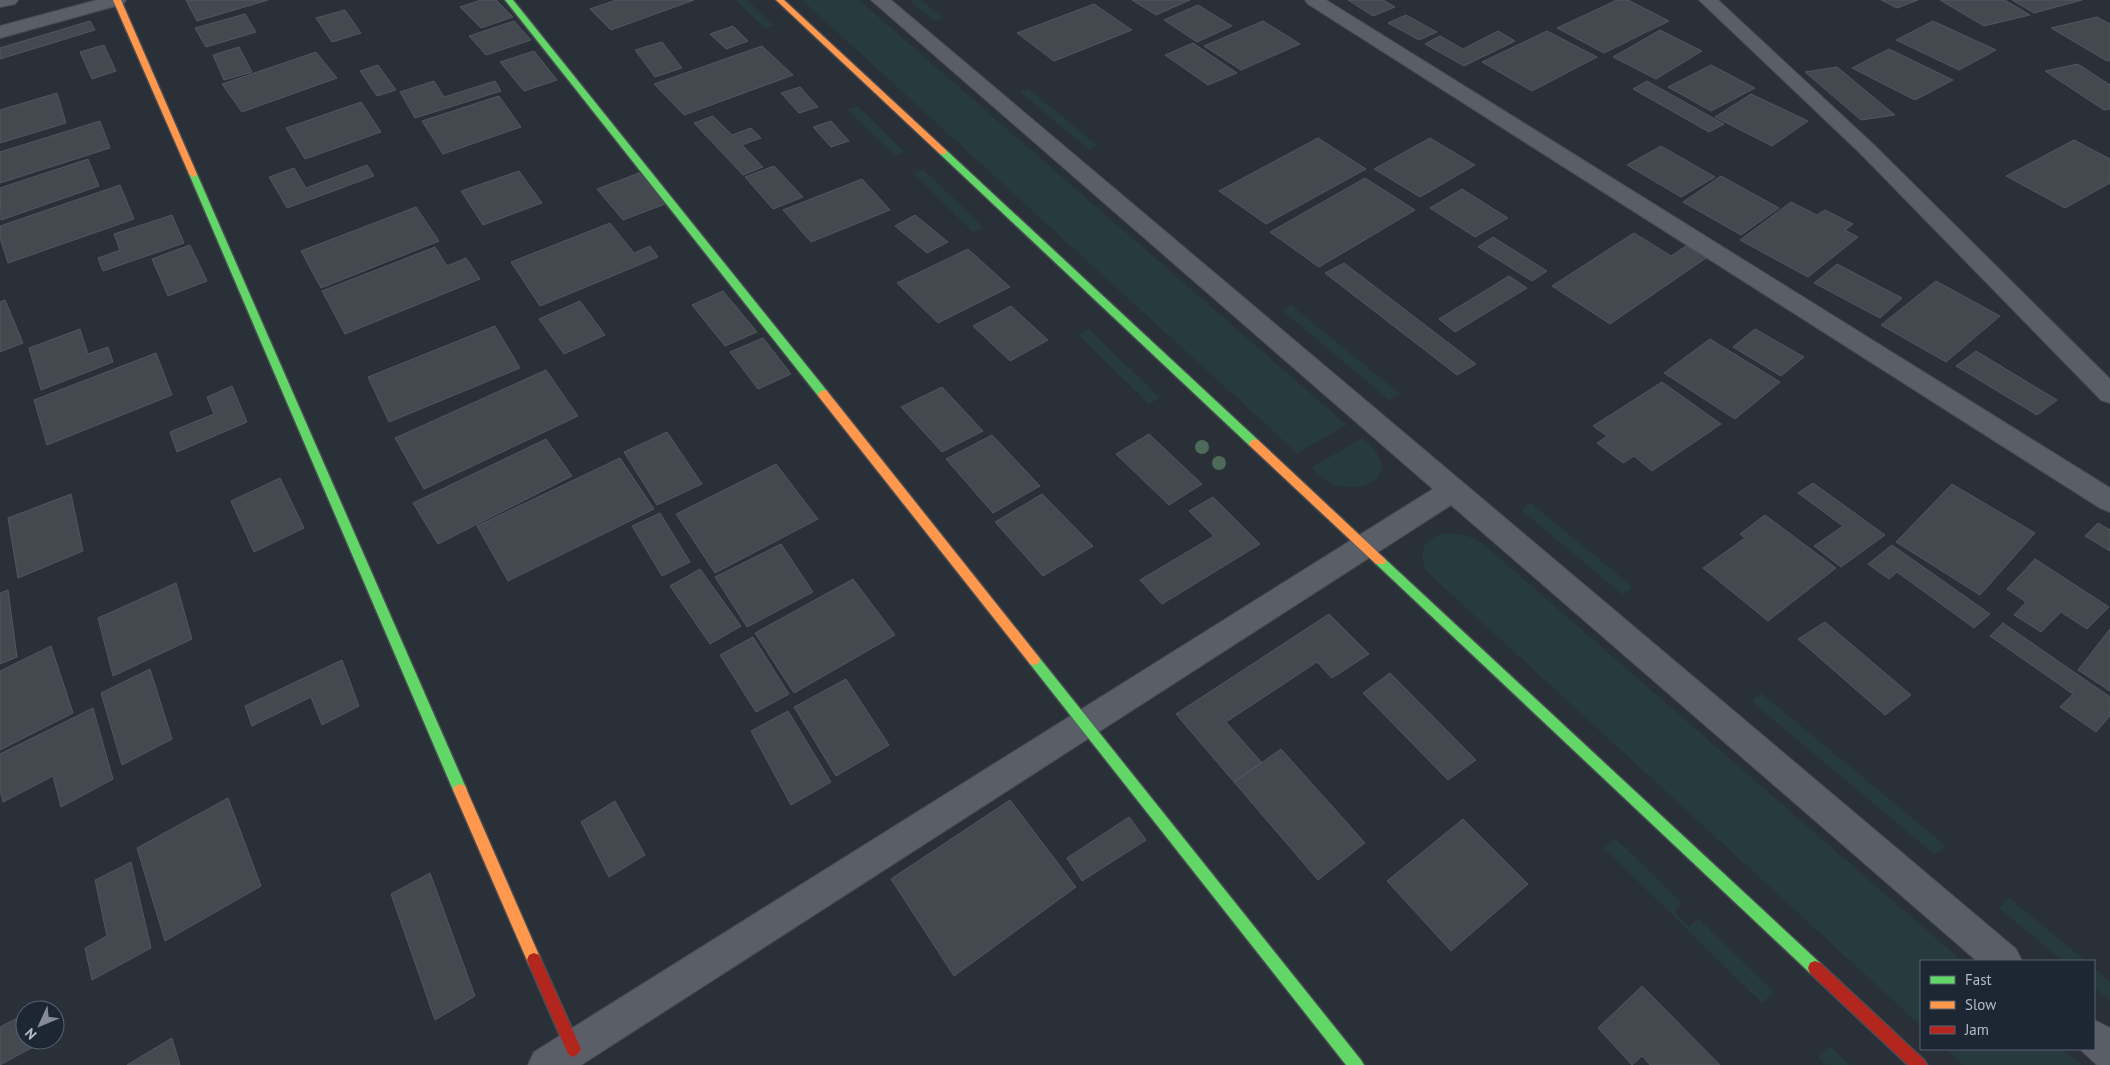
<svg xmlns="http://www.w3.org/2000/svg" width="2110" height="1065" viewBox="0 0 2110 1065" font-family="'PT Sans',sans-serif">
	<style>
		.green { fill: #273a3e }
		.building { fill: #444950; stroke: #52575f }
		.lines { fill: none; stroke-linecap: round; stroke-linejoin: round }
		.street-casing { stroke: #484c53; stroke-width: 2 }
		.fast-casing { stroke: #484c53; stroke-width: 3 }
		.slow-casing { stroke: #484c53; stroke-width: 3 }
		.jam-casing { stroke: #484c53; stroke-width: 3 }
		.street { fill: #5a5e66; fill-rule: evenodd }
		.fast { fill: #63d668; fill-rule: evenodd }
		.slow { fill: #ff974d; fill-rule: evenodd }
		.jam { fill: #b3261e; fill-rule: evenodd }
		.tree { fill: #4e6a5a }
	</style>
	<rect width="100%" height="100%" fill="#2a3038"/>
	<path class="green" d="M736,0H747L774,26L765,28Z
		M802,0H859L1347,425L1297,453Z
		M909,0H921L943,18L934,21Z
		M1029,89L1098,146L1089,150L1020,92Z
		M857,106L905,152L895,156L847,109Z
		M923,169L983,227L973,232L913,173Z
		M1291,305L1400,394L1389,400L1282,310Z
		M1089,329L1160,398L1149,404L1078,334Z
		M1362,438C1367,442 1375,448 1378,455C1394,485 1350,493 1330,483C1323,479 1317,473 1311,468Z
		M1531,503L1633,587L1623,595L1521,510Z
		M1445,533C1462,533 1473,536 1487,547L1962,961H1921V1026L1425,570C1419,548 1423,540 1445,533Z
		M1761,693L1946,846L1935,855L1751,701Z
		M1615,838L1682,903L1674,912L1689,927L1698,918L1774,992L1762,1003L1604,848Z
		M2009,898L2086,961H2063L1999,908Z
		M2094,968L2110,981V1001L2094,987Z
		M1830,1046L1850,1065H1826L1818,1057Z
		M1946,1049H2063L2081,1065H1963Z"/>
	<path class="building" d="M186,0H268L197,21Z
		M481,0H496L513,17L481,28L460,7Z
		M616,0H694L611,30L590,9Z
		M1132,0H1190L1156,15Z
		M1348,0H1383L1395,7L1373,16Z
		M1617,0H1628L1669,21L1604,53L1557,28Z
		M1881,0H1918L1897,8Z
		M1940,0H2005L2030,15L1984,26Z
		M2012,0H2082L2034,13Z
		M1094,4L1132,30L1054,61L1017,33Z
		M1198,5L1232,26L1197,42L1164,20Z
		M345,10L361,33L332,42L316,18Z
		M245,14L256,32L206,47L195,28Z
		M1406,15L1437,32L1419,40L1388,23Z
		M2097,17L2110,24V60L2107,61L2051,28Z
		M90,21L95,30L0,59V48Z
		M514,21L531,40L486,55L469,36Z
		M1263,21L1300,44L1241,70L1204,46Z
		M1933,21L1996,50L1959,70L1896,40Z
		M733,26L748,41L726,49L710,34Z
		M1660,30L1702,51L1656,79L1613,57Z
		M1498,31L1515,41L1464,66L1425,44L1440,36L1463,49Z
		M1547,31L1597,57L1532,91L1482,62Z
		M662,42L682,68L655,77L635,50Z
		M1193,43L1237,73L1208,85L1165,55Z
		M104,45L116,71L92,79L80,52Z
		M762,46L793,75L684,115L654,84Z
		M239,47L252,72L224,80L213,55Z
		M1889,49L1953,80L1915,100L1852,68Z
		M534,51L557,80L524,91L500,62Z
		M316,52L337,78L242,112L222,84Z
		M2078,64L2110,85V109L2104,110L2045,71Z
		M378,65L396,90L377,96L360,71Z
		M1711,65L1755,88L1711,111L1668,87Z
		M1837,67L1895,115L1861,120L1805,72Z
		M434,81L444,97L495,81L501,91L415,118L400,92Z
		M1647,81L1724,124L1709,132L1633,89Z
		M800,87L818,107L799,113L781,93Z
		M57,93L66,123L0,143V110Z
		M1751,94L1808,121L1772,146L1715,117Z
		M499,96L521,127L443,154L422,121Z
		M361,102L381,132L305,159L286,128Z
		M713,116L732,135L751,128L761,138L742,145L763,167L743,175L694,123Z
		M100,121L110,148L0,183V152Z
		M831,121L849,141L831,147L813,127Z
		M1318,138L1366,169L1266,224L1219,191Z
		M1430,138L1475,165L1420,197L1374,169Z
		M2074,140L2110,159V183L2065,208L2006,176Z
		M1661,146L1715,177L1681,197L1627,165Z
		M88,159L99,186L1,220L0,188Z
		M367,165L374,176L287,208L269,177L294,168L306,188Z
		M774,166L803,197L773,209L745,177Z
		M519,171L542,203L483,225L461,191Z
		M639,173L665,204L623,220L597,189Z
		M1721,176L1779,208L1741,235L1683,202Z
		M1365,178L1415,210L1319,267L1270,232Z
		M862,179L890,210L811,242L783,210Z
		M120,185L134,219L8,263L0,238V226Z
		M1462,189L1508,218L1475,237L1430,208Z
		M1791,202L1817,215L1825,210L1853,224L1845,230L1858,237L1808,277L1740,240Z
		M416,207L439,241L321,288L301,251Z
		M172,215L184,243L103,271L98,258L120,250L114,234Z
		M915,215L948,242L927,253L895,226Z
		M610,223L634,253L650,246L658,257L540,306L511,262Z
		M1634,233L1671,256L1686,246L1706,258L1610,324L1552,286Z
		M1493,237L1547,271L1532,281L1478,247Z
		M190,245L207,281L168,296L152,259Z
		M435,247L447,266L466,258L480,279L345,334L322,291Z
		M968,249L1010,287L938,323L897,283Z
		M1344,263L1476,364L1457,375L1325,273Z
		M1837,264L1902,298L1880,318L1814,283Z
		M1509,276L1527,288L1455,332L1439,319Z
		M1936,281L2000,316L1946,362L1881,325Z
		M723,291L757,332L725,346L692,305Z
		M5,300L23,343L0,352V302Z
		M580,301L605,335L564,354L539,319Z
		M1011,306L1048,340L1010,361L973,326Z
		M495,326L520,368L389,422L368,377Z
		M80,329L88,354L108,347L113,362L41,390L29,348Z
		M1755,329L1804,357L1781,376L1733,347Z
		M763,338L791,374L758,389L730,352Z
		M1710,339L1780,382L1735,419L1664,373Z
		M1976,351L2057,400L2037,415L1956,366Z
		M156,353L172,395L47,445L34,400Z
		M546,370L578,416L424,489L395,438Z
		M1662,382L1721,424L1652,471L1634,456L1623,463L1597,443L1607,436L1593,426Z
		M232,386L247,422L177,452L170,432L214,414L207,397Z
		M942,387L983,431L942,452L901,407Z
		M667,432L702,484L657,505L624,452Z
		M1149,434L1202,484L1169,505L1116,454Z
		M992,435L1040,486L993,513L946,459Z
		M546,439L572,476L438,544L413,503Z
		M620,458L654,509L508,581L477,526Z
		M776,464L818,519L715,573L676,514Z
		M280,478L304,528L254,552L231,501Z
		M1813,483L1885,535L1841,567L1814,546L1843,526L1798,493Z
		M1952,484L2035,533L1980,595L1896,542Z
		M71,494L83,551L18,578L8,518Z
		M1042,494L1093,546L1043,576L995,522Z
		M1213,497L1260,544L1162,604L1140,580L1214,536L1189,511Z
		M660,513L690,562L662,576L632,526Z
		M1765,515L1836,568L1768,621L1703,568L1745,538L1740,534Z
		M2098,523L2110,530V551L2085,536Z
		M781,544L813,592L747,627L715,577Z
		M1892,545L1990,614L1974,628L1897,572L1889,579L1868,564Z
		M2035,559L2109,607L2087,629L2061,612L2041,632L2014,615L2026,602L2007,589Z
		M700,569L741,626L710,644L670,586Z
		M853,579L895,635L794,693L755,633Z
		M176,583L192,639L113,676L98,618Z
		M8,590L17,657L0,664V593Z
		M1329,614L1369,654L1332,678L1317,662L1226,722L1262,763L1234,782L1176,714Z
		M1825,622L1911,695L1885,715L1798,639Z
		M2003,623L2110,697V716L2096,732L2060,707L2073,694L1990,636Z
		M2110,629V691L2078,670Z
		M753,637L789,694L756,712L720,655Z
		M51,646L73,713L0,750V671Z
		M342,660L359,706L322,725L311,697L252,726L245,706Z
		M150,669L172,739L122,765L101,693Z
		M1390,673L1476,760L1448,780L1363,693Z
		M846,679L889,745L836,776L794,707Z
		M93,708L113,779L61,807L53,776L3,802L0,790V754Z
		M788,711L831,782L791,805L751,731Z
		M1281,749L1365,843L1318,880L1234,782Z
		M228,798L261,886L165,941L137,848Z
		M1010,800L1076,887L954,976L891,879Z
		M615,801L645,855L609,877L581,822Z
		M1129,817L1146,840L1082,881L1067,858Z
		M1463,819L1528,884L1451,951L1387,881Z
		M131,862L151,948L92,980L85,948L107,936L95,880Z
		M430,873L475,996L435,1020L391,894Z
		M1642,986L1720,1065H1650L1642,1056L1632,1065L1598,1028Z
		M47,1002L48,1010H32Z
		M25,1014V1040H46L0,1065V1027Z
		M172,1038L180,1065H127Z"/>
	<g class="lines">
		<g class="street-casing">
			<path id="street" d="M0,0H18L15,4L0,7Z
				M97,0H126L123,4L0,38V26Z
				M871,0H891L2016,949L2022,961H1977L1451,505L581,1065H528L534,1052L1433,489Z
				M1305,0H1326L2110,488V512L2100,508L1308,4Z
				M1699,0H1718L1874,145L2110,379V403L2101,400L1860,153Z
				M2094,1020L2110,1028V1065H2097L2080,1049H2094Z"/>
		</g>
		<g class="fast-casing">
			<path id="fast" d="M505,0H513L827,391L828,394L827,397H819Z
				M943,149L946,150L1258,440L1259,443L1258,446H1250L940,154V150Z
				M193,171L197,174L467,790L465,794L460,796L455,794L453,790L189,174Z
				M1380,556L1384,558L1820,963L1822,968L1820,973L1815,975L1810,973L1376,564L1374,561L1376,558Z
				M1034,655L1038,656L1361,1060L1364,1065H1346L1030,664L1028,660L1030,656Z"/>
		</g>
		<g class="slow-casing">
			<path id="slow" d="M113,0H121L197,174L196,176L193,177L189,174Z
				M776,0H784L946,150V154H940Z
				M823,390L827,391L1038,656L1040,660L1038,664L1034,665L1030,664L819,397L818,394Z
				M1254,439L1258,440L1384,558L1386,561L1384,564H1376L1250,446L1249,443Z
				M460,784L465,786L539,955L541,960L539,965L534,967L529,965L453,790L455,786Z"/>
		</g>
		<g class="jam-casing">
			<path id="jam" d="M534,953L539,955L581,1049L578,1054L573,1057L568,1054L527,960L529,955Z
				M1815,961L1820,963L1924,1060L1927,1065H1908L1810,973L1808,968L1810,963Z"/>
		</g>
		<use href="#street" class="street"/>
		<use href="#fast" class="fast"/>
		<use href="#slow" class="slow"/>
		<use href="#jam" class="jam"/>
	</g>
	<g class="tree">
		<circle cx="1202" cy="447" r="7"/>
		<circle cx="1219" cy="463" r="7"/>
	</g>
	<rect x="1920" y="960" width="175" height="90" fill="#1d2633" stroke="#59626f"/>
	<rect x="1930" y="976" width="25" height="8" fill="#63d668" stroke="#59626f"/>
	<text x="1965" y="985" font-size="15" fill="#b4bcc9">Fast</text>
	<rect x="1930" y="1001" width="25" height="8" fill="#ff974d" stroke="#59626f"/>
	<text x="1965" y="1010" font-size="15" fill="#b4bcc9">Slow</text>
	<rect x="1930" y="1026" width="25" height="8" fill="#b3261e" stroke="#59626f"/>
	<text x="1965" y="1035" font-size="15" fill="#b4bcc9">Jam</text>
	<g transform="translate(40 1025) rotate(226)"><circle r="24" fill="#1d2633" stroke="#59626f"/>
	<path d="M0-4L9 19L0 12L-9 19Z" fill="#848b96"/>
	<text y="-8" font-size="14" font-weight="bold" text-anchor="middle" fill="#b4bcc9">N</text>
	</g>
</svg>
